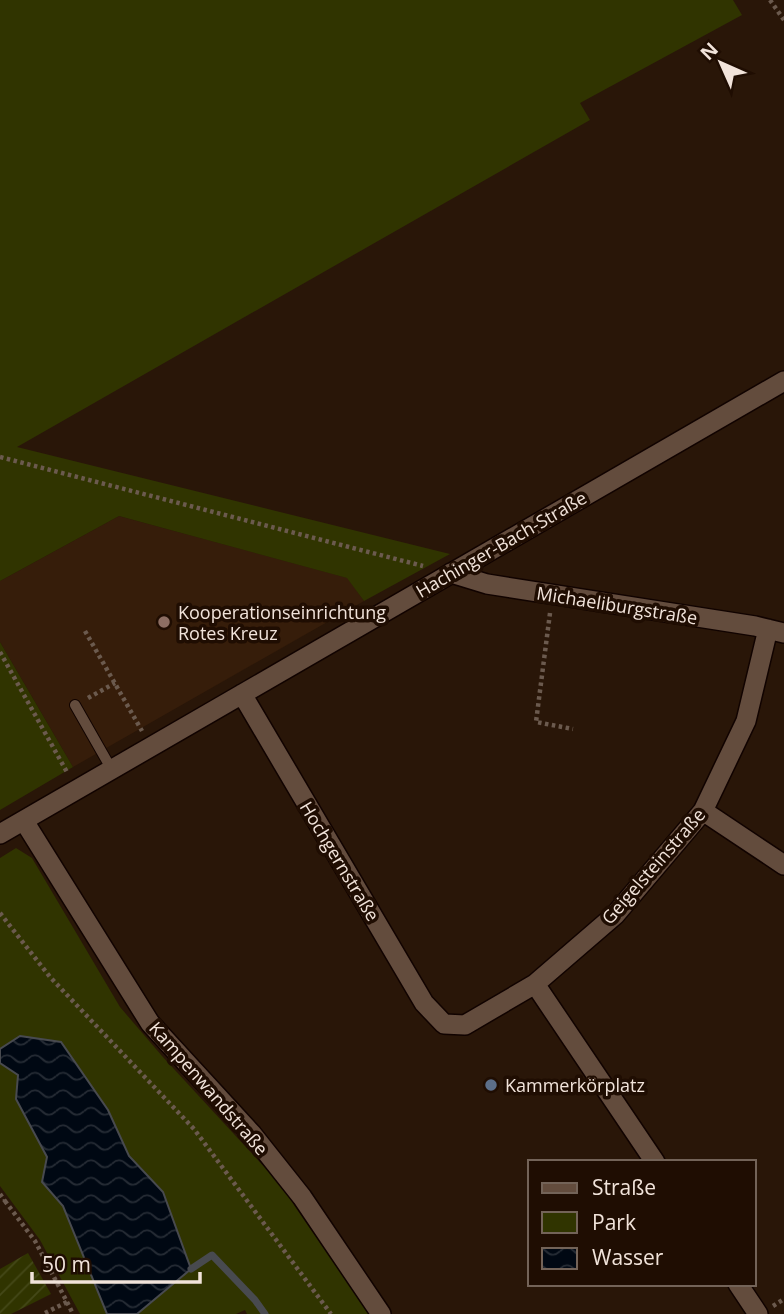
<svg xmlns="http://www.w3.org/2000/svg" width="784" height="1314" viewBox="0 0 784 1314" font-family="'Open Sans',sans-serif">
	<style>
		.built { fill: #361d0a }
		.park { fill: #303400 }
		.garden { fill: url(#garden-furrows) }
		.water { fill: url(#water-waves); stroke: #484a4f; stroke-width: 2 }
		.lines { fill: none; stroke-linecap: round; stroke-linejoin: round }
		.stream { stroke: #484a4f; stroke-width: 7 }
		.service-casing { stroke: #110300; stroke-width: 12 }
		.minor-casing { stroke: #110300; stroke-width: 22 }
		.path { stroke: #6b5a4e; stroke-width: 4.5; stroke-dasharray: 3.5 3.5; stroke-linecap: butt }
		.service { stroke: #634c3d; stroke-width: 10 }
		.minor { stroke: #634c3d; stroke-width: 19 }
		.education-dot { fill: #8d6e63; stroke: #1f0d02; stroke-width: 2.5 }
		.service-dot { fill: #5c6f8a; stroke: #1f0d02; stroke-width: 2.5 }
		.labels { text-anchor: middle; dominant-baseline: central; stroke-width: 7; stroke-linejoin: round; paint-order: stroke }
		.street-label { font-size: 18px; fill: #f1e3da; stroke: #1f0d02 }
		.poi-label { font-size: 18px; fill: #f1e3da; stroke: #1f0d02; text-anchor: start }
	</style>
	<defs>
		<pattern id="garden-furrows" width="10" height="10" patternUnits="userSpaceOnUse" patternTransform="scale(1.75)"><rect width="10" height="10" fill="#303400"/><path d="M-1 1l2-2M0 10L10 0M9 11l2-2" fill="none" stroke="#444818"/></pattern>
		<pattern id="water-waves" width="16" height="10" patternUnits="userSpaceOnUse" patternTransform="scale(1.75)"><rect width="16" height="10" fill="#000813"/><path d="M0 5q4-4 8 0t8 0" fill="none" stroke="#262c35"/></pattern>
	</defs>
	<rect width="100%" height="100%" fill="#291608"/>
	<path class="built" d="M119,516L348,578L364,601L73,767L0,642V581Z"/>
	<path class="park" d="M0,0H733L742,15L580,103L590,120L17,447L450,554L364,601L347,578L119,516L0,581Z
		M0,642L73,767L0,810Z
		M16,848L32,858L120,1007L162,1056L279,1183L369,1314H247L245,1310L236,1314H80L40,1240L0,1186V858Z"/>
	<path class="garden" d="M28,1253L51,1294L11,1314H0V1269Z"/>
	<path class="water" d="M20,1036L61,1042L108,1110L129,1156L163,1192L191,1269L137,1314H107L63,1206L42,1182L47,1157L16,1099L18,1075L0,1063V1049Z"/>
	<g class="lines">
		<path class="stream" d="M191,1269L212,1255L255,1300L265,1314"/>
		<g class="service-casing">
			<path id="service" d="M75,705L112,770"/>
		</g>
		<g class="minor-casing">
			<path id="minor" d="M451,573L487,584L755,626L784,633
				M242,694L424,1003L444,1024L465,1025L535,984L615,915L703,811L746,721L768,629
				M703,811L784,865
				M24,821L150,1023L252,1134L302,1197L381,1314
				M0,834L784,381
				M535,984L655,1162
				M738,1284L758,1314"/>
		</g>
		<path class="path" d="M770,0L784,20
			M0,457L423,566
			M550,613L536,722L573,729
			M85,631L142,731
			M0,652L68,774
			M88,698L115,683
			M0,913L50,977L194,1129L331,1314
			M0,1194L5,1201L0,1203
			M5,1201L35,1241L67,1302L43,1314
			M67,1302L73,1314
			M773,1306L784,1299"/>
		<use href="#service" class="service"/>
		<use href="#minor" class="minor"/>
	</g>
	<circle class="education-dot" cx="164" cy="622" r="7"/>
	<circle class="service-dot" cx="491" cy="1085" r="7"/>
	<g class="labels">
		<g class="street-label">
			<text transform="translate(501 544) rotate(-30)">Hachinger-Bach-Straße</text>
			<text transform="translate(617 605) rotate(9)">Michaeliburgstraße</text>
			<text transform="translate(340 861) rotate(59)">Hochgernstraße</text>
			<text transform="translate(653 866) rotate(-49)">Geigelsteinstraße</text>
			<text transform="translate(209 1088) rotate(49)">Kampenwandstraße</text>
		</g>
		<g class="poi-label">
			<text x="178" y="612">Kooperationseinrichtung<tspan x="178" dy="21">Rotes Kreuz</tspan></text>
			<text x="505" y="1085">Kammerkörplatz</text>
		</g>
	</g>
	<rect x="528" y="1160" width="228" height="126" fill="#1f0d02" stroke="#736358" stroke-width="2"/>
	<rect x="542" y="1183" width="35" height="10" fill="#634c3d" stroke="#736358" stroke-width="2"/>
	<text x="592" y="1195" font-size="21" fill="#f1e3da">Straße</text>
	<rect x="542" y="1212" width="35" height="21" fill="#303400" stroke="#736358" stroke-width="2"/>
	<text x="592" y="1230" font-size="21" fill="#f1e3da">Park</text>
	<rect x="542" y="1248" width="35" height="21" fill="url(#water-waves)" stroke="#736358" stroke-width="2"/>
	<text x="592" y="1265" font-size="21" fill="#f1e3da">Wasser</text>
	<g transform="translate(721 63) rotate(315)" stroke="#1f0d02" stroke-width="5" paint-order="stroke">
	<path d="M0-5L12 26L0 18L-12 26Z" fill="#f1e3da"/>
	<text y="-10" font-size="19" font-weight="bold" text-anchor="middle" fill="#f1e3da">N</text>
	</g>
	<path d="M32 1272v10h168v-10" fill="none" stroke="#f1e3da" stroke-width="3.5"/>
	<text x="42" y="1272" font-size="21" fill="#f1e3da" stroke="#1f0d02" stroke-width="5" paint-order="stroke">50 m</text>
</svg>
